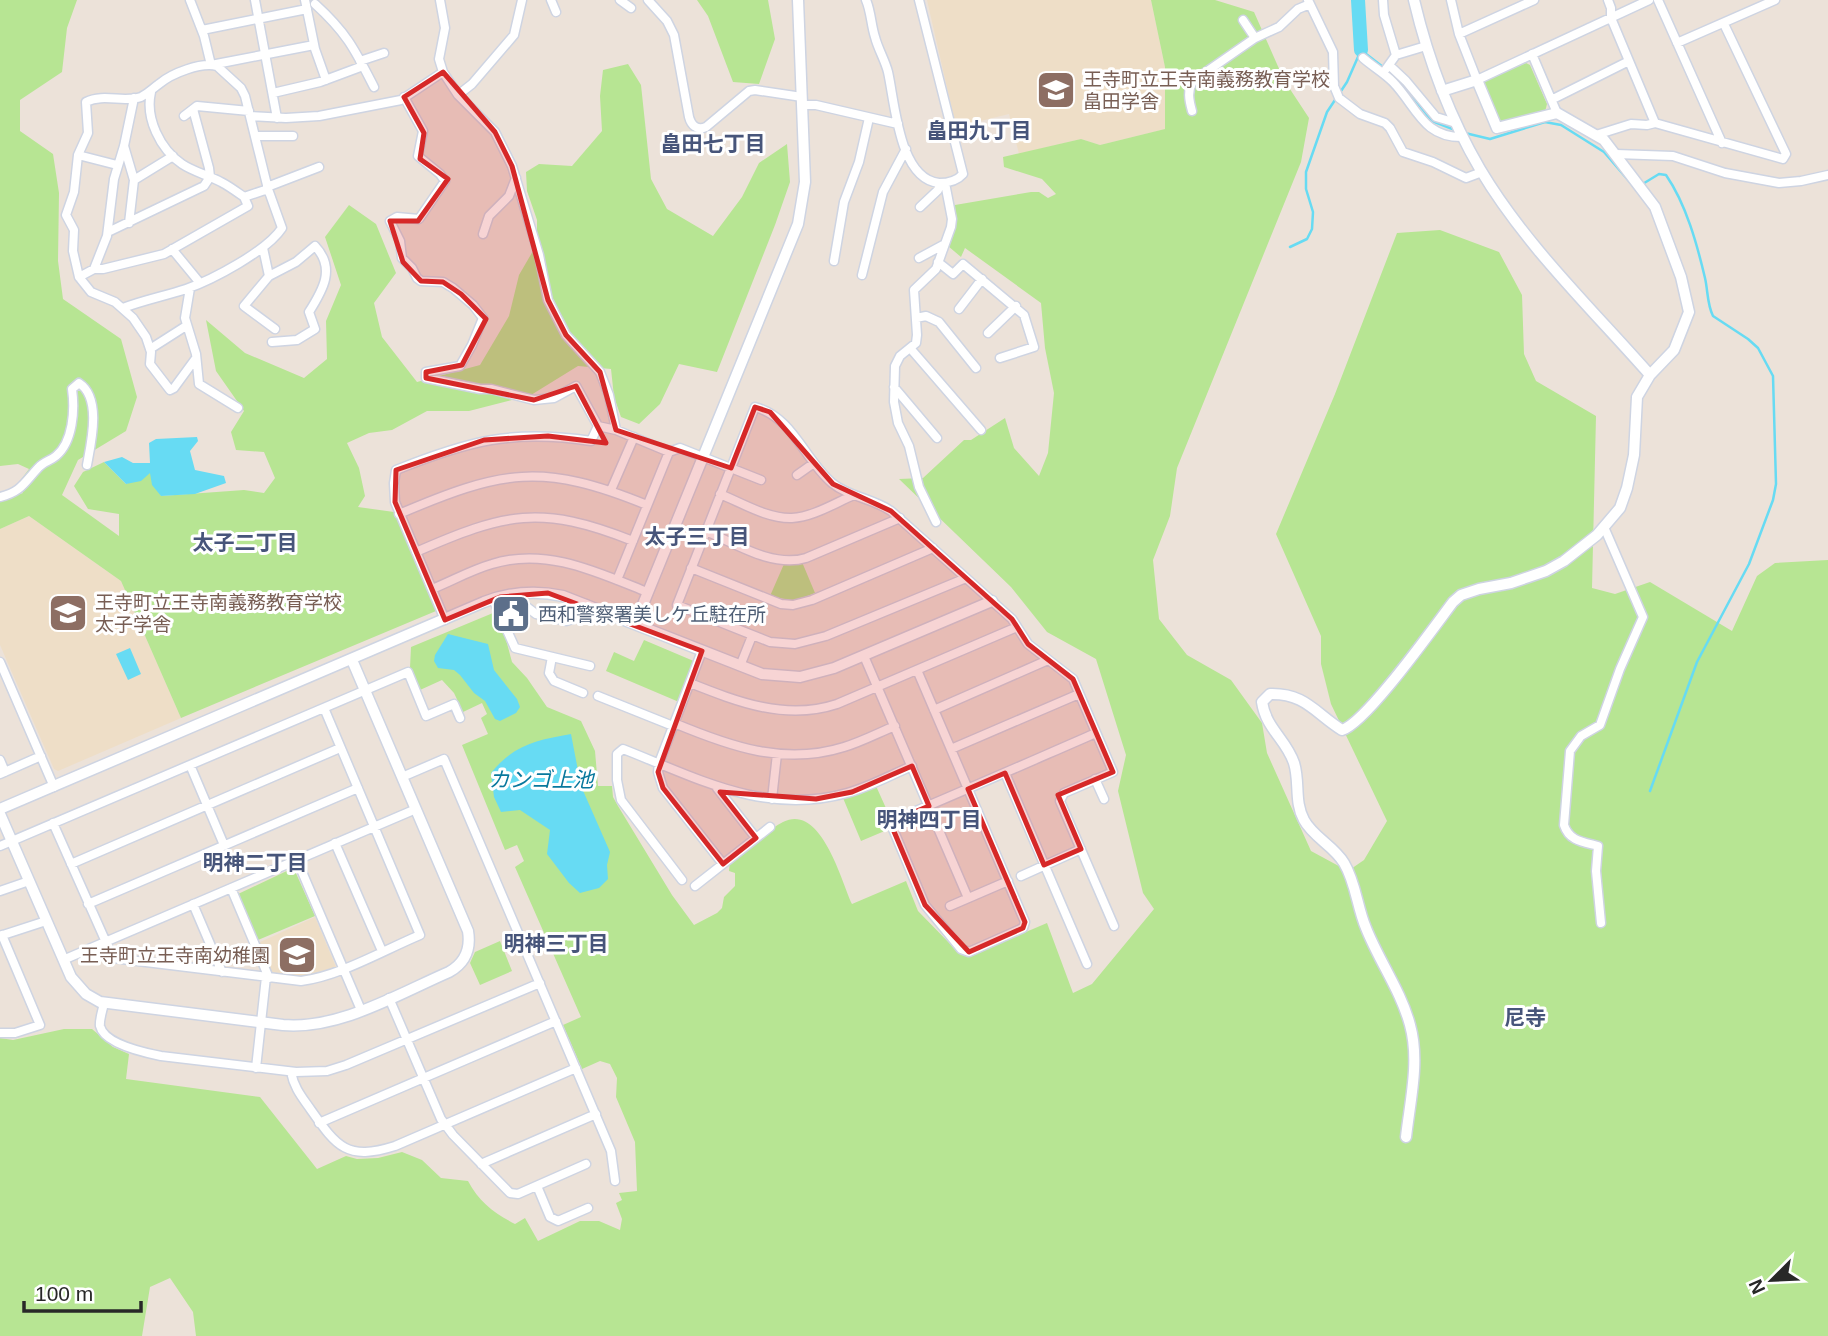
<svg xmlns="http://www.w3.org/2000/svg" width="1828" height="1336" viewBox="0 0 1828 1336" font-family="Arial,'Noto Sans JP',sans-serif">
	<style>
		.education { fill: #eedec7 }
		.green { fill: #b7e593 }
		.water { fill: #67dbf3 }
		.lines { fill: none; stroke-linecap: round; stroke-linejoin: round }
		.stream { stroke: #67dbf3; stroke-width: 2.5 }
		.river { stroke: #67dbf3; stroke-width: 14 }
		.minor-casing { stroke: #ced4e2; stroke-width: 11 }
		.tertiary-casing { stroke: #ced4e2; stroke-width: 13 }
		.minor { stroke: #fff; stroke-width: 8 }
		.tertiary { stroke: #fff; stroke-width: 10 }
		.marked { fill: #d62828; fill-opacity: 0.2; stroke: #d62828; stroke-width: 5; stroke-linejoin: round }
		.labels { text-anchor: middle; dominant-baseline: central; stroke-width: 6; stroke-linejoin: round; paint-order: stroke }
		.education-label { font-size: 19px; fill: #785e54; stroke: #fff; text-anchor: start }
		.service-label { font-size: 19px; fill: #4e5e75; stroke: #fff; text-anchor: start }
		.neighbourhood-label { font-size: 21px; font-weight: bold; fill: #47557a; stroke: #fff }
		.water-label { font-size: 21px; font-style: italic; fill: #08789d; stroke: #fff }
	</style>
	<rect width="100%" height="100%" fill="#ece2d9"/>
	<path class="education" d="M927,0H1151L1165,67L1166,129L1100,145L1081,139L1019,154L1009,114L956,127Z
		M29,516L121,581L181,718L58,771L54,769L0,645V529Z
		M315,917L336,967L308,977L276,976L270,971L258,943Z"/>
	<path class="green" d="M0,0H77L67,28L62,72L20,100V131L53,154L59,193L58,261L63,299L121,339L137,397L126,431L78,460L62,495L119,536V514L88,509L74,486L83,472L104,462L126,484L151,472L161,496L244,490L264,493L275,478L264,452L236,450L231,432L244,411L216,371L206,320L245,353L304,378L327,359L326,321L341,285L325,237L349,205L376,224L396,273L374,303L382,337L417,382L480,365L509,316L519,275L537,244V220L527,191L526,172L539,164L572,166L602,131L600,96L603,70L628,64L641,85L651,179L667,209L713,236L742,197L759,163L787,144L790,182L775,225L717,372L679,364L660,404L639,424L621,417L614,397L611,369L578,366L531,395L469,411H427L392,430L369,433L347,443L359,468L365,496L358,507L394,512L436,611L181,718L121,581L29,516L0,529V500L23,493L17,485L29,469L18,464L0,466Z
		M697,0H768L775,39L759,84L733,82L708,16Z
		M1151,0H1215L1254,12L1284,80L1309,118L1301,162L1177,468L1170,516L1153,560L1159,619L1187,655L1231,680L1262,723L1267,753L1311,851L1348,871L1364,860L1387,821L1331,704L1321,664V636L1276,534L1335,394L1397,233L1440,230L1499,252L1522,295L1524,354L1536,381L1596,416L1592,588L1615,594L1650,582L1732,631L1757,576L1775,563L1828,560V1336H196L193,1312L170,1278L150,1287L142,1336H0V1038L13,1040L64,1029H92L113,1047L129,1054L126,1079L260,1097L317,1169L346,1156L357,1159L378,1158L402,1152L422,1160L441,1178L468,1181C479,1202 494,1213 515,1224L525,1218L538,1241L580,1221H599L620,1230L622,1219L616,1203L622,1200L619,1193L637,1191L635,1142L616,1097L617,1078L610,1064L600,1061L582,1069L563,1025L581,1017L515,867L524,861L517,845L505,850L462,745L488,734L481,718L487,714L482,703L463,712L454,693L442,680L420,690L410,668L411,647L493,613L505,636L512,662L527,678L547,707L581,721L595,751L598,786H612L613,797L618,806L672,895L694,925L717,913L722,908L724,897L735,886V873L729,871L730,861C747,849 764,832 783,822C821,803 841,880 852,904L906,881L918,911L958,952L970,956L1047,923L1073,993L1092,984L1154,909L1143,893L1118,791L1126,755L1096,659L1047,632L1011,587L899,479L923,478L964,440H971L1005,418L1014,448L1039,476L1048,453L1054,393L1045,348L1041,303L965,248L961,257L948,246L956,228L955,205L1031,192H1039L1048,198L1056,194L1042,179L1004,167L1003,157L1081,139L1100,145L1165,129V67Z
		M1526,63L1530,65L1547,104L1545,112L1503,122L1498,120L1481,86L1483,81Z
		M802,562L815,593L794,601L770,596L784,564Z
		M644,640L696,662L679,702L606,671L614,652L634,661Z
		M876,786L890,817L883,820L887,830L861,841L843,798Z
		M291,869L295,871L315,916L258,940L238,894Z
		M500,941L512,971L480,985L470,963L475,952Z"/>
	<path class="water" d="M197,437L198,441L190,451L195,470L224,476L226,483L195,494L161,496L152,485L150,473L141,481L126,484L104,462L122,457L133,463H150L149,443L156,439Z
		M448,634L488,644L494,670L517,699L520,707L516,713L500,721L495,719L485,701L474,693L460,675L454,670L438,668L434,661L435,655Z
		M130,648L141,674L128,680L116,654Z
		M571,734L581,786L610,852L607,865L608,879L599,888L580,893L569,883L547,854L550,830L520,810L501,812L494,797L491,773C513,745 537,740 571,734Z"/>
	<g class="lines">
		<path class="stream" d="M1399,80L1432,121L1455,130
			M1465,133L1490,139L1545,122L1561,125L1604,152L1635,188
			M1641,185L1659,174L1666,175C1686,204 1697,244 1705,278C1708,291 1707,304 1713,316L1748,339L1758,348L1773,376L1776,484L1773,500L1749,564L1697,662L1650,791
			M1290,247L1307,239L1312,229L1313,212L1306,189V172L1327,112L1347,82L1361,50L1383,67"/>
		<path class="river" d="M1358,0L1361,50"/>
		<g class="minor-casing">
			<path id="minor" d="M190,0L204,36L211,65L314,45
				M255,0L277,118
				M305,0L315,49L326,80
				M440,0L445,28L439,59L443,72L458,95L495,132L512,166L539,255L548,300L566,335L600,372L609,395L616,430L669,452L680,448L761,480
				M551,0L556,12
				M620,0L631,8
				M648,0L667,21L674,35L689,117C691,125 697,131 706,127L749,91L755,90L802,97
				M866,0C871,11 871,25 875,37C878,49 885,60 888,72C895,103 899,179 939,183C949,183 957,181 963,174L919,0
				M1308,0L1333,52L1334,86L1339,98L1360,114L1385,123L1390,128L1403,152L1433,162L1466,178L1482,172
				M1383,0L1384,15L1396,55
				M1451,0L1459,34L1477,80L1649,0
				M1608,0L1611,8V18L1655,123
				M1658,0L1722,143
				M315,4C347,33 355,50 374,87
				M1243,20L1255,38
				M202,30L307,9
				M1459,34L1534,0
				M1677,43L1775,0
				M1532,54L1557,113
				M1363,58C1372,66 1384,73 1393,82C1417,107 1423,138 1463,137
				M360,61L384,53
				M1389,65L1406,81L1436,117L1456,123
				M1386,69L1396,55L1426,46
				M151,92C145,118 160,149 182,164C194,172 208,175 221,182C229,186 237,192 244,197L268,189
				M273,93L320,82L363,66
				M458,95L472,84L514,35L522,0
				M404,97L423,131L418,156L440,174L445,181L419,219L397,217L390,221L400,241L402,258L412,268L417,278L421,281L443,282L453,288L473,305L483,318L472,345L460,366L426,372V378L480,389H491L534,400L554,398L576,386L598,426L616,430
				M1553,99L1629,61
				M802,105H816L898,124
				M1192,111C1189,100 1187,91 1193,81L1255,38L1279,27L1298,9L1310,4
				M184,116L197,106L249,111
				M250,116L286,118L319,116L401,100L443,72
				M1596,135L1631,124L1647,125L1655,123L1783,159L1786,154L1724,24
				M255,136H293
				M124,146L134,180L129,223
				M1616,154L1673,156L1725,173L1779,183L1801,181L1828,175
				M78,155L117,165
				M134,180L173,156
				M267,187L319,167
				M920,207L938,190L940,183
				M108,232L204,186L210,177L209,168L193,109
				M483,234L489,216L509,196L516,178
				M263,248L269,276
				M172,249L200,283
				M919,258L943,245
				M834,261L844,202L859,162L869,118
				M938,262L953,274L963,264L1024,315L1034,347L1000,358
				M94,269H103L164,254L248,206L244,197
				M862,275L883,192L906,149
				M79,277L94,269L107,236L114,179L124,146L134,98
				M190,288L185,318L196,354L199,384L238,408
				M123,308C144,300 165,296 186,289C212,280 267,251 282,228L268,189L245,96L241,88L217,66C201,62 172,73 159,84C152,89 149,93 141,97C123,103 104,93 86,102L88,133L78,155L74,192L66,215L74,230L73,251L79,277L91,292L115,302L133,318L146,337L151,352L150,364L170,390L174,388L196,358
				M959,309L982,279
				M916,318L926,316L939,322L976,368
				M988,333L1016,306
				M272,342L297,340L315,329L309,312C323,290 336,268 315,246L296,262L269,276L244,306L275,329
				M910,348L981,430
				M150,349L186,326
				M894,387L937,438
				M797,475L814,463
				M611,490L634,437
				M720,494C742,503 768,519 792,518C813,517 835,503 854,495
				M0,497C21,492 24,483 38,468C43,462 50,461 56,456C73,442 75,410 72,389L79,383C102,398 91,443 87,465
				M399,514C502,470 542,462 647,505
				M936,522L919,487L909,446L898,423L894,402L895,366L900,356L916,343L917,335L914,290L936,269L951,227L952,219L945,183
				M706,531C736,544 773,568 806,558L900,518
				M416,552C505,513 540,504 633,541
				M691,568L781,604L793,605L812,600L933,548
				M966,578L826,636L795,644L770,642L677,605L755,407C794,418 803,458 832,483C849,497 872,498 891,511L1012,619L1028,644L1073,679L1113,772L1064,793L1060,801L1114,926
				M617,580L669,452
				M432,589C452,581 471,570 492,564C546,547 597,572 647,592
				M510,594L536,614L566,621L576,618L583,612L586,604
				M493,599L515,648L590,666
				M445,620L395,502L394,483L396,470C468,441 513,429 591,441L598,426
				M702,651L659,763L658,772L663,788L723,864
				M864,656L968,898
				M552,657L549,673L554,681L583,693
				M0,662L54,787
				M740,666L752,636
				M917,670L1025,922L1023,928L969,952L961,949L925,905L890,822C959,793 1027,763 1096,733
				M690,683C738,702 786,721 837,704L1017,627
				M598,696L673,726
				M934,710L1048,660
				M674,723C729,746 784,766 844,747C861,742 878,733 895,726
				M951,749L1079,694
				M0,760L5,772
				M190,765L224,845
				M1005,773L1087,964
				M0,774L41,756
				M402,777L444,759L611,1151L615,1181
				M1095,779L1104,799
				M717,788L756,838
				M772,799L777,754
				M53,823L113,958L301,981C340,976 384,950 420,935L324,708
				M335,843L382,951
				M0,846L408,672L426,716L454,704L460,718
				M297,860L361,1010
				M71,864L340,748
				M1021,876L1081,849
				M682,880L621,800L617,780V754L623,749C697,778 765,816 847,793C869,787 891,775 912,766
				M695,886L770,827
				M231,888L269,978
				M0,891L29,881
				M88,904L358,788
				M193,904L222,972
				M950,906L1008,881
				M1601,923L1596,871L1598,846C1583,842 1569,841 1564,825L1570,751L1581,736L1600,725L1620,669L1643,617L1604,527
				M0,936L46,921
				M63,960L416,809
				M389,998L441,1119L453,1135L510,1193L518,1194L586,1164
				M104,1003C103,1009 99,1020 100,1026C104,1044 146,1053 161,1056L296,1072L327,1071L346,1065L540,983
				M0,1033H15L40,1025L2,935
				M256,1068L266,977
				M291,1072C294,1088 302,1097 311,1110C337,1147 347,1161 395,1146L576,1068
				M319,1123L556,1021
				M481,1164L596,1114
				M537,1186L550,1217L558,1221L588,1208"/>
		</g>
		<g class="tertiary-casing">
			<path id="tertiary" d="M1414,0C1428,59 1449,116 1480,169C1525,245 1592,309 1650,375
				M635,624L798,224L805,182L798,0
				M0,809L484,602C510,592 536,590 563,596L762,674L800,677L834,668L992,601
				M0,814L71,977L86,994L100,1002L283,1025C339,1030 398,994 449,972C465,963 471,949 468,931L352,660
				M1406,1137C1410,1101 1420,1061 1410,1025C1401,991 1379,961 1366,928C1357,907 1356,883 1344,863C1334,846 1313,837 1304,820C1294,802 1300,782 1294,763C1286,739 1266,729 1262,702L1270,694C1305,693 1315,713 1342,730C1366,723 1434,627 1453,602L1461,595L1479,589L1511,583L1546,571L1564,561L1597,535L1620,508L1627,488L1634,455L1637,397L1650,375L1674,350L1689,312L1681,277L1655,207L1604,140L1557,113L1497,128L1477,80L1442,91"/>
		</g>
		<use href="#minor" class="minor"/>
		<use href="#tertiary" class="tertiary"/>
	</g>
	<path class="marked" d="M443,72L495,132L512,166L548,300L566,335L600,372L616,430L731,468L755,407L770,412L833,484L891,511L1012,619L1028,644L1073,679L1113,772L1058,795L1081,849L1044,865L1005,773L968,789L1025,922L1023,928L969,952L925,905L890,822L929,806L912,766L852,792L816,799L720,792L756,838L723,864L663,788L658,772L702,651L548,593L500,597L445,620L395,502L396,470L484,440L548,436L606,443L576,386L534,400L426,378V372L462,365L486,319L461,294L443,282L421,281L403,262L390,221H418L448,179L420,159L424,133L404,97Z"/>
	<defs>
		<g id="school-square" transform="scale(2.0125)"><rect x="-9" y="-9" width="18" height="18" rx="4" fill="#8d6e63" stroke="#fff"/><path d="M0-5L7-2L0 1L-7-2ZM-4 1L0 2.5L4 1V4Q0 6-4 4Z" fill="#fff"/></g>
		<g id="civic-square" transform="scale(2.0125)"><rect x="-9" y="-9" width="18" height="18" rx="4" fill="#5c6f8a" stroke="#fff"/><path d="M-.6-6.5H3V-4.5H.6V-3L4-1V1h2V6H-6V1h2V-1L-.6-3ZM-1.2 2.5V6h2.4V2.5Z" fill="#fff"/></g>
	</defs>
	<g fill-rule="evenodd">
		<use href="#school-square" x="1056" y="90"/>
		<use href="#school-square" x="68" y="613"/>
		<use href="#civic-square" x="511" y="614"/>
		<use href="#school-square" x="297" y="955"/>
	</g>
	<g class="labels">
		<g class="education-label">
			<text x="1083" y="79">王寺町立王寺南義務教育学校<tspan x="1083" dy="22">畠田学舎</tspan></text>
			<text x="95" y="602">王寺町立王寺南義務教育学校<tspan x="95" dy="22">太子学舎</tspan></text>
			<text x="270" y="955" text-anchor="end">王寺町立王寺南幼稚園</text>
		</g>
		<g class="service-label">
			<text x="538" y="614">西和警察署美しケ丘駐在所</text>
		</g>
		<g class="neighbourhood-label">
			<text x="979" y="130">畠田九丁目</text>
			<text x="713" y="143">畠田七丁目</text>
			<text x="697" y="536">太子三丁目</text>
			<text x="245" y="542">太子二丁目</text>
			<text x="929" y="819">明神四丁目</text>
			<text x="255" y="862">明神二丁目</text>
			<text x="556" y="943">明神三丁目</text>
			<text x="1525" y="1017">尼寺</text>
		</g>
		<g class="water-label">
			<text x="541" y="779">カンゴ上池</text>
		</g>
	</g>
	<g transform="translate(1772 1280) rotate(246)" stroke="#ffffff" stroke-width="5" paint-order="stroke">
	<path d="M0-5L12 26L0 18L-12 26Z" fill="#282828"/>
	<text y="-10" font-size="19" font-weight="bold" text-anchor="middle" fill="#282828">N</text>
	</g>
	<path d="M24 1301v10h117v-10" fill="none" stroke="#282828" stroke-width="3.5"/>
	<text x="35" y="1301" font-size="21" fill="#282828" stroke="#ffffff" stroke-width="5" paint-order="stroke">100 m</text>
</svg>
